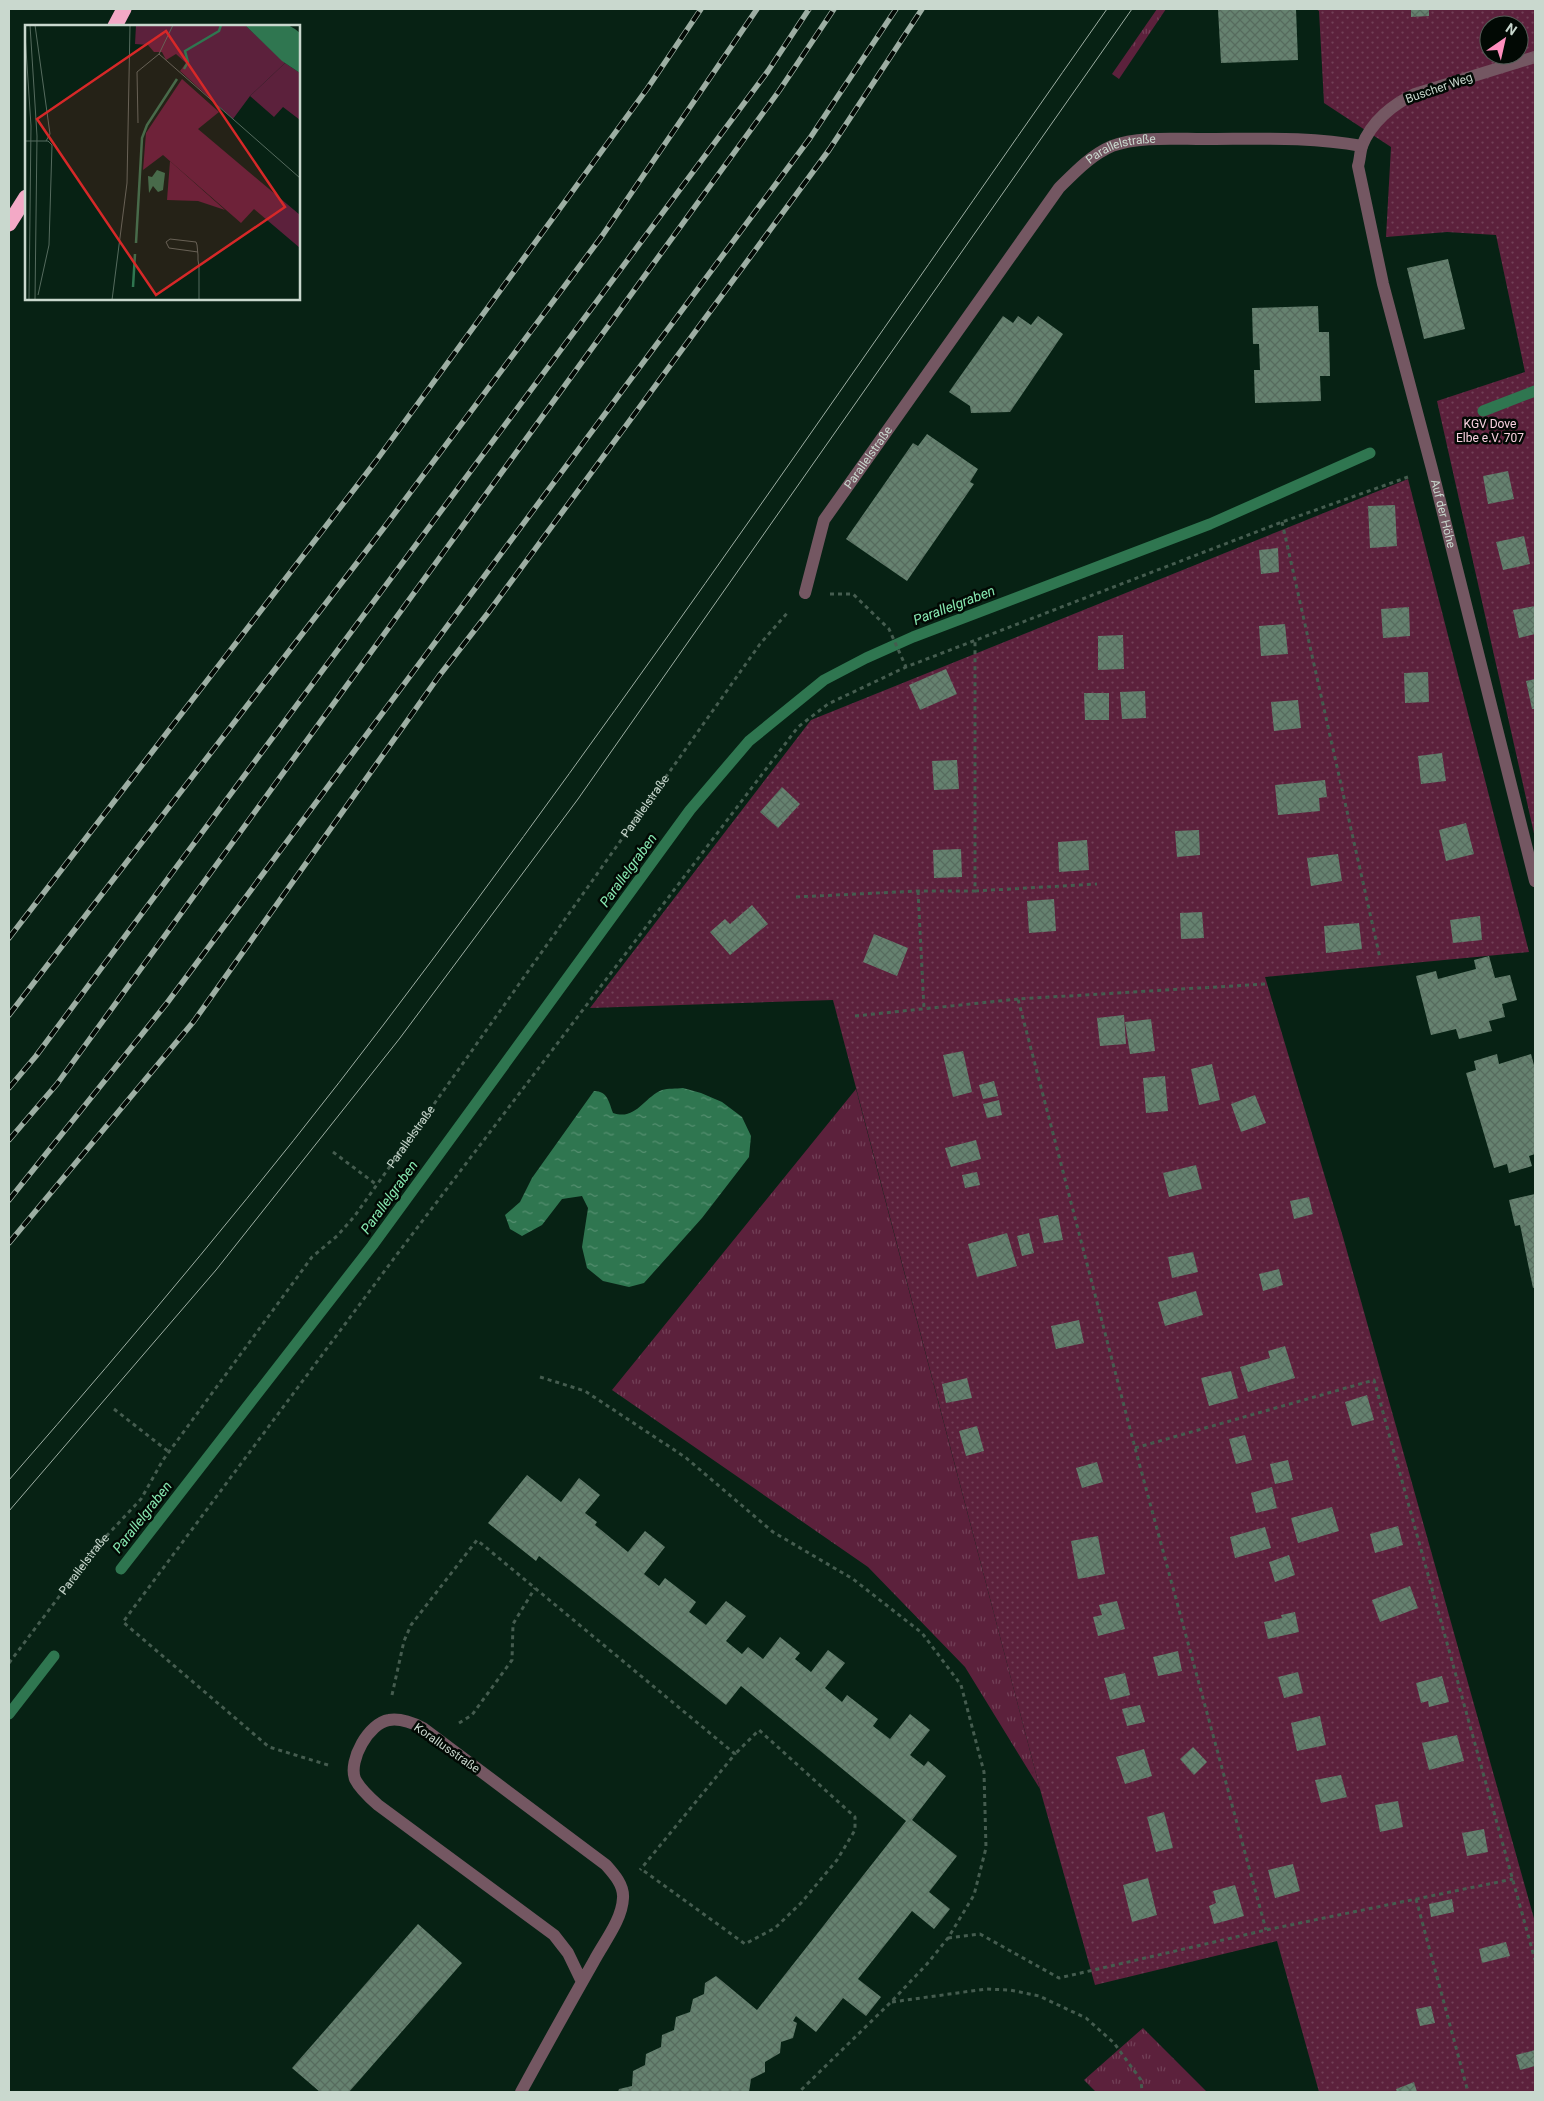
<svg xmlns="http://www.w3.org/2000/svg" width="1544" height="2101" viewBox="0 0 1544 2101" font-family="Roboto,sans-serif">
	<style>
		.grass { fill: url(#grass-tufts) }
		.garden { fill: url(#garden-dots); fill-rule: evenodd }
		.water { fill: url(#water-ripples) }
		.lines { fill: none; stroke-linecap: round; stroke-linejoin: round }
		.stream { stroke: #2f7650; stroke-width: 11 }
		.building { fill: url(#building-cross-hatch) }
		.path { stroke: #455c4f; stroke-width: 3; stroke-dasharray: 4 4; stroke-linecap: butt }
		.minor { stroke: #745762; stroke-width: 12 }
		.highway { stroke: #f3a9c6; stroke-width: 15 }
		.tram { stroke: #9daea3; stroke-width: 1 }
		.rail-casing { stroke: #9daea3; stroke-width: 5.5 }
		.rail { stroke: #020904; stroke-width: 4; stroke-dasharray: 11; stroke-linecap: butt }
		.labels { text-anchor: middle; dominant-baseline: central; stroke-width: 5; stroke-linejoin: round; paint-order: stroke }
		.street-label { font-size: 12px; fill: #c9d8ce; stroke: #020904 }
		.park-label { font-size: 12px; fill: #fbd2e1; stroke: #020904 }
		.water-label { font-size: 14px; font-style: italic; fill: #87e9b1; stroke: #020904 }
		.inset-river { fill: none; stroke: #2f7650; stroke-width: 2.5 }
		.inset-road { fill: none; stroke: #556b5e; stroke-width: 1 }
		.view { fill: #d62828; fill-opacity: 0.15; stroke: #d62828; stroke-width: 2.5 }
		.inset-edge { fill: none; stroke: #c9d8ce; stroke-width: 2.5 }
	</style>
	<defs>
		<pattern id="grass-tufts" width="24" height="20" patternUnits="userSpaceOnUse" patternTransform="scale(1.25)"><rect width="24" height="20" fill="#5c213c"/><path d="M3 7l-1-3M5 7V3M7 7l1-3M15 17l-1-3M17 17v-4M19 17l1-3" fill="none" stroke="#724057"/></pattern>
		<pattern id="garden-dots" width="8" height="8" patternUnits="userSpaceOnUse" patternTransform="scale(1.25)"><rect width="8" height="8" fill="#5c213c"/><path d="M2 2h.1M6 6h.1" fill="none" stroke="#724057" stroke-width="1.8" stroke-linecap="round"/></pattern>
		<pattern id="water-ripples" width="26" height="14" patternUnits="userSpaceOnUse" patternTransform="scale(1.25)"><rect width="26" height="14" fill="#2f7650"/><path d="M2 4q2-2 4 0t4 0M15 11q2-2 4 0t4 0" fill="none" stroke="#558f70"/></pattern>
		<pattern id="building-cross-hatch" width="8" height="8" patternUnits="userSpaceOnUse" patternTransform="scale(1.25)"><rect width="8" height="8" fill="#668270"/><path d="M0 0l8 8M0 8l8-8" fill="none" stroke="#576b5e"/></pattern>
	</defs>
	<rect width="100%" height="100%" fill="#072214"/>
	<path class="grass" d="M1157,9H1166L1119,79L1112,74Z
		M856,1089L1040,1789L965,1667L868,1567L612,1390Z
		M1143,2028L1207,2092H1096L1084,2080Z"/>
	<path class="garden" d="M1316,9H1535V838L1437,401L1525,372L1496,235L1447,232L1386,237L1391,147L1324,103L1319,11ZM1489,25H1519V55H1489Z
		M1408,479L1529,952L1265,977L1343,1237L1535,1922V2092H1319L1277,1941L1095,1985L1040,1789L833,1000L590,1008L811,720Z"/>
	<path class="water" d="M683,1088L701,1093L722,1102L742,1117L751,1136L749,1157L702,1218L644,1283L629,1287L603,1281L587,1268L582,1247L588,1208L582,1196L562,1199L542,1225L522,1236L510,1229L505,1215L520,1202L532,1178L594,1091C608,1091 609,1103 613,1113C636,1121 644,1097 662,1090C668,1088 676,1089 683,1088Z"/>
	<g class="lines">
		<path class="stream" d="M1483,411L1535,391
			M121,1569L372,1246L690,810L749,741L824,680L866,658L913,637L1210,524L1370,453
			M9,1714L54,1656"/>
	</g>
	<path class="building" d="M1245,9H1296L1298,60L1221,63L1218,10Z
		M1411,9H1429V16L1411,17Z
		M1448,259L1465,329L1424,339L1407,268Z
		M1318,306L1319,332H1329L1330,376H1320L1321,401L1255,403L1254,370H1260L1259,344H1253L1252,308Z
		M1003,316L1013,323L1018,316L1031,325L1038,316L1063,334L1010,412L971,413L970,406L949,392Z
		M927,434L978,469L970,482L974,484L907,581L846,539L913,443L918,446Z
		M1508,471L1514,499L1488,504L1483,476Z
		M1395,505L1397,546L1370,548L1368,506Z
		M1524,536L1530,564L1503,570L1496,542Z
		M1278,548L1279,572L1261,574L1259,550Z
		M1535,606V634L1519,638L1513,610Z
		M1409,607L1410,636L1383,638L1381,609Z
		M1285,624L1288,654L1261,656L1259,626Z
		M1123,635L1124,669L1098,670V636Z
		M946,669L957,694L920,710L909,685Z
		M1428,672L1429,702L1405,703L1404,673Z
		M1535,679V709H1532L1526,681Z
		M1145,691L1146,718L1122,719L1120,692Z
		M1084,693H1109V720H1085Z
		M1298,700L1301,728L1274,731L1271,702Z
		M1442,753L1446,781L1421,784L1418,756Z
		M957,760L959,789L934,790L932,761Z
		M1325,780L1327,797L1319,798L1320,811L1278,815L1275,785Z
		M782,787L800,804L778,828L760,812Z
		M1466,823L1474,854L1446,861L1439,830Z
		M1199,830L1200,855L1177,857L1175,831Z
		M1087,840L1089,870L1059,872L1058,842Z
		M961,849L962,877L934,878L933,850Z
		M1338,854L1342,881L1311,886L1307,858Z
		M1054,899L1056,931L1029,933L1027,901Z
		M752,905L768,924L730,955L710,932L725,919L730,924Z
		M1202,912L1204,938L1181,939L1180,913Z
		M1480,916L1482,940L1453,943L1450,920Z
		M1359,923L1362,949L1326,953L1324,926Z
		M874,934L908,948L897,976L863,962Z
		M1489,956L1495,978L1510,975L1517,1000L1502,1004L1505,1017L1489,1021L1492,1031L1459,1039L1456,1029L1431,1035L1416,976L1436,971L1438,979L1476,969L1474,960Z
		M1124,1015L1126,1044L1100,1046L1097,1018Z
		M1151,1019L1155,1051L1130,1054L1125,1022Z
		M963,1051L972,1092L953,1097L943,1055Z
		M1497,1054L1499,1064L1531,1054L1535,1069V1154L1529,1156L1532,1166L1509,1173L1507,1164L1494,1168L1466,1073L1476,1070L1474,1061Z
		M1212,1064L1220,1100L1199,1105L1191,1069Z
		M1165,1076L1168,1111L1146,1113L1143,1078Z
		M994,1081L998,1096L983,1099L979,1085Z
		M1255,1095L1266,1123L1241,1132L1231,1104Z
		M999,1100L1002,1115L987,1118L983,1104Z
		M976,1140L981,1159L951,1167L945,1148Z
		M1196,1165L1202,1189L1169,1197L1163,1173Z
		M977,1172L980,1185L965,1188L962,1175Z
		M1535,1194V1287L1533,1288L1520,1225L1515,1226L1509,1200Z
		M1309,1197L1313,1214L1294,1219L1290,1201Z
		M1058,1215L1063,1240L1044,1243L1039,1219Z
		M1007,1233L1017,1266L977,1277L968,1244Z
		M1029,1233L1034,1253L1022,1256L1017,1236Z
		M1193,1252L1198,1272L1172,1278L1168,1257Z
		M1279,1269L1283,1285L1263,1291L1259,1274Z
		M1196,1291L1203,1315L1165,1326L1158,1302Z
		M1079,1320L1084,1343L1056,1349L1051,1326Z
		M1285,1346L1295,1378L1248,1392L1240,1367L1270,1358L1268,1351Z
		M1231,1371L1238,1398L1209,1406L1201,1378Z
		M967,1378L972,1398L946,1403L942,1384Z
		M1367,1395L1374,1420L1352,1426L1345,1402Z
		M977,1426L984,1451L966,1456L959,1431Z
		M1245,1435L1252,1460L1236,1464L1229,1439Z
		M1288,1460L1293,1480L1275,1484L1270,1464Z
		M1097,1462L1103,1482L1082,1488L1076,1468Z
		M527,1475L561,1502L579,1478L600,1495L585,1513L597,1522L595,1525L628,1552L645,1531L665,1547L644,1574L659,1586L665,1578L696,1602L689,1612L706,1625L726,1601L746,1616L726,1641L742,1654L748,1647L763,1659L780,1637L800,1653L795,1659L811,1672L828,1650L845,1663L825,1688L842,1702L847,1695L878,1719L873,1726L890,1739L910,1714L930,1730L910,1755L924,1766L928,1761L946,1776L912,1820L957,1856L929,1892L950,1909L934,1929L912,1911L858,1979L881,1997L866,2016L843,1998L816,2032L796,2016L793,2021L797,2023L793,2038L781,2042L780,2053L765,2062V2072L751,2079L749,2092H618L619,2089L632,2086L633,2071L645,2065L646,2054L661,2047L662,2035L674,2030L676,2017L690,2012L693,1999L704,1994L705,1983L716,1976L757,2010L906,1821L741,1686L726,1705L544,1560L539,1556L536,1561L488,1523Z
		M1272,1487L1277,1508L1256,1513L1251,1493Z
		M1332,1507L1339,1531L1298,1543L1291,1518Z
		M1398,1526L1403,1545L1375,1553L1370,1534Z
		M1265,1527L1271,1548L1235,1558L1230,1537Z
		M1098,1536L1105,1574L1078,1579L1071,1541Z
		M1289,1555L1295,1575L1275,1582L1269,1562Z
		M1410,1586L1418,1608L1380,1622L1372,1600Z
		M1117,1601L1125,1629L1098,1636L1093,1617L1102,1615L1099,1605Z
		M1295,1612L1299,1632L1268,1639L1264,1622L1282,1618L1281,1615Z
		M1178,1651L1182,1671L1158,1676L1153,1657Z
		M1298,1672L1303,1693L1284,1698L1278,1677Z
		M1125,1673L1130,1695L1110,1700L1104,1678Z
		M1442,1676L1449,1702L1429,1707L1428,1701L1421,1703L1416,1683Z
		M1140,1705L1145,1722L1127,1726L1122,1709Z
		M1320,1716L1326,1745L1297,1751L1291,1723Z
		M1457,1735L1464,1761L1429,1770L1422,1743Z
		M1193,1747L1207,1762L1194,1775L1180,1759Z
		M1144,1749L1152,1776L1125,1784L1116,1757Z
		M1341,1775L1347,1797L1321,1803L1315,1780Z
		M1398,1801L1403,1827L1380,1832L1375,1805Z
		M1164,1812L1173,1848L1156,1852L1147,1817Z
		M1484,1829L1488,1852L1467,1856L1462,1833Z
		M1293,1864L1300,1891L1275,1898L1268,1870Z
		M1148,1878L1157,1915L1132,1922L1123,1885Z
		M1235,1885L1244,1916L1214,1924L1209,1906L1216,1903L1213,1891Z
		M1452,1899L1454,1912L1431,1917L1429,1904Z
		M418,1924L462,1963L349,2092H320L292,2068Z
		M1506,1942L1510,1956L1482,1963L1479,1949Z
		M1431,2006L1435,2023L1420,2026L1416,2009Z
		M1535,2050V2066L1520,2070L1516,2055Z
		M1414,2082L1417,2092H1397L1396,2089Z"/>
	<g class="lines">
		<g class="path">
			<path d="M1282,522L1380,958"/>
			<path d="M830,594H853L889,629L906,667"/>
			<path d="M918,891L924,1009"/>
			<path d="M975,891L1097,884"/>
			<path d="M796,897L918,891H975V640"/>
			<path d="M1265,984L1018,999L1135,1448L1266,1930"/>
			<path d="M855,1016L1018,999"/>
			<path d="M333,1152L377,1185"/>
			<path d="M540,1377L585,1391L685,1457L773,1532L853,1579L922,1633L961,1685L984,1772L986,1848L974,1895L948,1938L927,1964L891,2002L799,2092"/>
			<path d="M114,1409L169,1452"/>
			<path d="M1135,1448L1374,1380L1535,1960"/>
			<path id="s1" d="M9,1663L98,1545L141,1499L163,1460L312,1257L337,1236L354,1217L760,644L789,611"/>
			<path d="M392,1695L404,1641L411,1625L477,1540L735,1754L640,1870"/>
			<path d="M459,1723L472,1715L512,1660L513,1624L535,1588"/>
			<path d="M328,1765L269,1747L123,1622L398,1253L798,727L828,704L906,667L1282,522L1408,477"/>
			<path d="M644,1871L745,1944L775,1928L801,1903L837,1860L855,1830V1817L759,1730L735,1754"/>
			<path d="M1416,1899L1468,2092"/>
			<path d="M948,1938L980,1934L1059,1978L1266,1930L1513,1879"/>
			<path d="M892,2002L986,1989L1010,1990L1039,1996L1086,2018L1114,2043L1141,2080L1142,2092"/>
		</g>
		<g class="minor">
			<path id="s2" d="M1535,57L1415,94C1393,104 1371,122 1362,146C1360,152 1360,160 1358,166L1383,284L1432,469L1535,881"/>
			<path id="s3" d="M805,593L824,520L1059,188C1075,172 1091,155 1112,146C1138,136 1176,139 1203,139C1256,139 1309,136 1362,146"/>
			<path d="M521,2092C545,2048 569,2005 594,1961C604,1942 622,1920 623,1898C624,1885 614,1874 606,1865L423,1728C413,1723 400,1718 389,1720C369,1723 348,1760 355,1779C360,1789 370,1798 378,1805L554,1935L568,1953L582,1982"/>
		</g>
		<path class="highway" d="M115,26L124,9
			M9,224L26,197"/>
		<path class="tram" d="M9,1480C138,1332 265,1181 384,1024C635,693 868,349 1107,9
			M9,1511L216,1270L400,1038L578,799L1132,9"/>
		<g class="rail-casing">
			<path id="rail" d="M9,938L376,461L647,89L701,9
				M9,1015L383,529L602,236L757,9
				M9,1088L36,1056L768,71L809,9
				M9,1140L57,1084L779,91L834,9
				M9,1200L167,1003L810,138L896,9
				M9,1243L194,1021L439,676L488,613L829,150L922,9"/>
		</g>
		<use href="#rail" class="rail"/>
	</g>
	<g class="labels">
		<g class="street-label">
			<text transform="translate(1439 88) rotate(-19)">Buscher Weg</text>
			<text stroke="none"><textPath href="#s3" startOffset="558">Parallelstraße</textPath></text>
			<text stroke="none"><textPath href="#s3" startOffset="152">Parallelstraße</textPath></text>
			<text stroke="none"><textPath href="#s2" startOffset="580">Auf der Höhe</textPath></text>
			<text stroke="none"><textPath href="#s1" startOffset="1069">Parallelstraße</textPath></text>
			<text stroke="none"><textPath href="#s1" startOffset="664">Parallelstraße</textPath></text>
			<text stroke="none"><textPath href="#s1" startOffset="124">Parallelstraße</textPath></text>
			<text transform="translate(447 1748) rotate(35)">Korallusstraße</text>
		</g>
		<g class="park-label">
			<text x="1490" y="424">KGV Dove<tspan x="1490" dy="14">Elbe e.V. 707</tspan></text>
		</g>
		<g class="water-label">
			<text transform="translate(954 605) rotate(-21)">Parallelgraben</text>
			<text transform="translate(628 870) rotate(-54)">Parallelgraben</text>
			<text transform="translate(389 1197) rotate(-54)">Parallelgraben</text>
			<text transform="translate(142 1517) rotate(-52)">Parallelgraben</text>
		</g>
	</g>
	<g transform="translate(25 25)">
		<rect width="275" height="275" fill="#072214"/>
		<path d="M260,38L275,48V95L258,82L249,92L225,71ZM145,136L200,185L173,176L142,175Z" fill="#5c213c"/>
		<path d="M111,0H220L260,38L225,71L208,94L155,46L161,38L151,29L141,35L137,27H129L123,20L110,19ZM157,54L194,87L173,104L275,190V223L229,184L216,198L138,130L118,145L121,108Z" fill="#5c213c"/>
		<path d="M220,0H263L270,4L275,8V48L257,36ZM132,145L140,148L138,165L133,167L128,161L124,168L123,151L127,152Z" fill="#2f7650"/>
		<path class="inset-river" d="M159,44L163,37L160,26L194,6L196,0M111,218L117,113L122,100L152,54M108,262L110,229"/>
		<path class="inset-road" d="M5,0L12,111L10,275M10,0L25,109L21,116M0,9L6,101L4,275M134,29L275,153M134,29L148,0M113,98L112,47L134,29M0,116H23L27,120L24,220L13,270M173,227L144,223L141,217L145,214L171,217L172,220L173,230V235L174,241V275M87,275L102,158L105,0M226,275H246"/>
		<path class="view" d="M141,6L260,182L131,270L12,94Z"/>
		<rect width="275" height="275" class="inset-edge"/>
	</g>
	<rect width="1544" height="2101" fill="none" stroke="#c9d8ce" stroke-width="20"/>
	<g transform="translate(1504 40) rotate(34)"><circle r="24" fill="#020904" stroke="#525c55"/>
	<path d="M0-4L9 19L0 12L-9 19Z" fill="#fe8ebd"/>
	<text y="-8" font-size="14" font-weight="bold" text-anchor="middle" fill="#c9d8ce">N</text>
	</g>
</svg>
